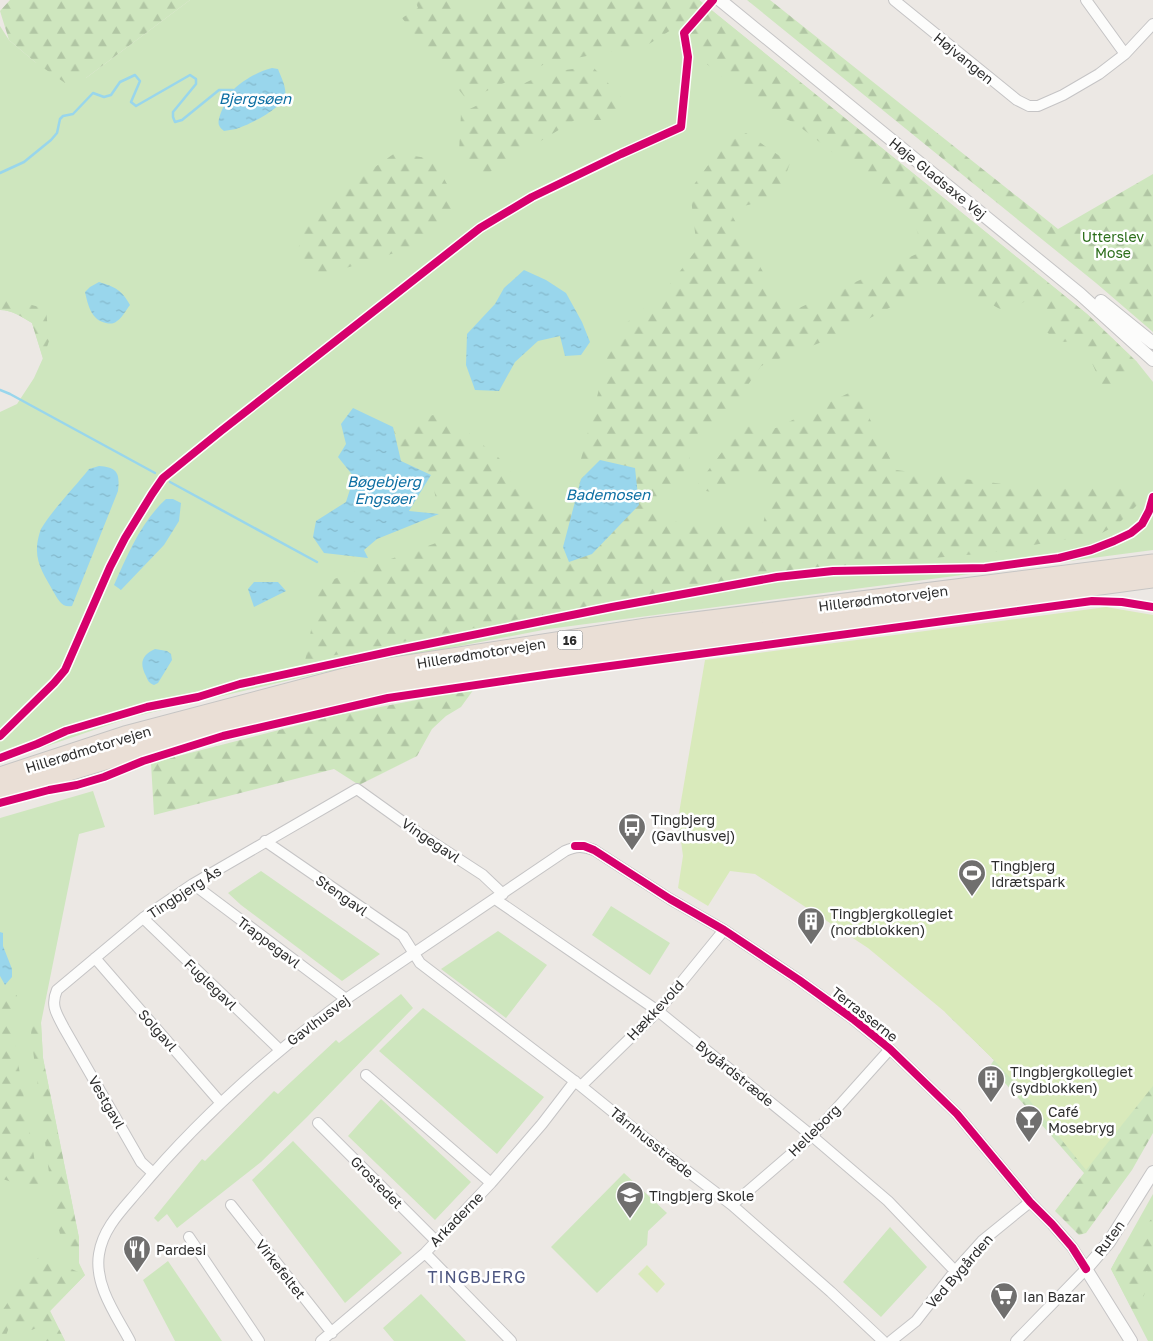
<svg xmlns="http://www.w3.org/2000/svg" width="1153" height="1341" viewBox="0 0 1153 1341" font-family="'Golos Text',sans-serif">
	<style>
		.grass { fill: #cee6be }
		.forest { fill: url(#forest-firs) }
		.pitch { fill: #d9eabb }
		.water { fill: url(#water-ripples) }
		.lines { fill: none; stroke-linecap: round; stroke-linejoin: round }
		.stream { stroke: #99d6ec; stroke-width: 2.5 }
		.minor-casing { stroke: #c5c4c5; stroke-width: 12 }
		.tertiary-casing { stroke: #c5c4c5; stroke-width: 14 }
		.motorway-casing { stroke: #c6c5c4; stroke-width: 21 }
		.minor { stroke: #fcfcfb; stroke-width: 10 }
		.tertiary { stroke: #fcfcfb; stroke-width: 12 }
		.motorway { stroke: #eadfd6; stroke-width: 19 }
		.cycleway-casing { stroke: #fff; stroke-width: 11 }
		.cycleway { stroke: #d6006c; stroke-width: 8 }
		.labels { text-anchor: middle; dominant-baseline: central; stroke-width: 5; stroke-linejoin: round; paint-order: stroke }
		.shield { fill: #fff; stroke: #6d6d6d; stroke-width: 1 }
		.shield-label { font-size: 12px; font-weight: bold; fill: #2e2e2e }
		.street-label { font-size: 14px; fill: #2e2e2e; stroke: #fff }
		.park-label { font-size: 14px; fill: #2c6e1b; stroke: #fff }
		.poi-label { font-size: 14px; fill: #2e2e2e; stroke: #fff; text-anchor: start }
		.water-label { font-size: 15px; font-style: italic; fill: #0d6fa3; stroke: #fff }
		.quarter-label { font-size: 16px; letter-spacing: 1px; fill: #4d5680; stroke: #fff }
	</style>
	<defs>
		<pattern id="forest-firs" width="22" height="20" patternUnits="userSpaceOnUse" patternTransform="scale(1.25)"><rect width="22" height="20" fill="#cee6be"/><path d="M5 1l3.5 6h-7zM16 11l3.5 6h-7z" fill="#b1c6a4"/></pattern>
		<pattern id="water-ripples" width="26" height="14" patternUnits="userSpaceOnUse" patternTransform="scale(1.25)"><rect width="26" height="14" fill="#99d6ec"/><path d="M2 4q2-2 4 0t4 0M15 11q2-2 4 0t4 0" fill="none" stroke="#84b8cb"/></pattern>
	</defs>
	<rect width="100%" height="100%" fill="#ece8e4"/>
	<path class="grass" d="M190,0H699L1087,314L1137,362L1153,382V550L548,629L320,673L132,717L0,762V412L17,404L34,378L43,358L32,323C22,317 12,310 0,310V26L9,40L35,62L86,78Z
		M93,791L105,827L79,834L41,1023L43,1058L79,1238V1263L85,1275L50,1311L65,1341H0V818Z
		M261,871L380,954L342,981L241,905L228,893Z
		M611,906L670,943L650,975L592,935Z
		M498,931L547,965L506,1018L441,969Z
		M401,994L413,1008L307,1117L261,1162L177,1228L167,1214L158,1222L154,1218L202,1159L205,1161L274,1091L278,1094L336,1040L339,1043Z
		M423,1008L544,1097L497,1154L379,1051Z
		M381,1099L471,1182L435,1220L348,1136Z
		M293,1141L402,1253L345,1303L252,1180Z
		M624,1173L667,1213L648,1231L647,1245L597,1293L551,1247Z
		M1153,1194V1341H1148L1111,1269Z
		M890,1227L927,1267L881,1317L843,1282Z
		M168,1261L222,1341H175L143,1280Z
		M421,1294L466,1341H394L383,1328Z"/>
	<path class="forest" d="M10,0H190L86,78L65,83L35,62L9,40L0,11Z
		M415,0H460L462,11L479,14L480,0H699L1087,314L1137,362L1106,394L1082,341L1060,342L1041,328L1045,308L1033,296L1007,313L955,284L931,286L832,338L761,366L727,415L703,427L693,440L688,466L674,485L661,491L656,501L660,512L682,525L763,524L771,491L742,469L718,493L694,489L722,452L744,426L776,428L855,390L896,470L1025,487H1140L1139,503L1118,524L1102,533L988,553L756,574L606,605L524,618L305,661L320,584L436,543L439,514L431,475L401,461L393,427L443,412L499,458L562,533L608,354L619,329L664,292L697,249L690,190L725,142L746,133L790,163L778,197L729,210L786,314L923,251L912,214L795,123L762,109L698,57L682,23L649,44L545,64L467,100L402,18L418,8Z
		M747,0H770L1058,229L1153,174V332L1096,283Z
		M592,66L624,100L615,120H575L482,177L459,153L461,113L546,73Z
		M395,153L433,159L457,202L456,217L420,245L317,277L296,254L312,211Z
		M0,296L46,309L49,341L43,359L32,323C22,317 12,310 0,310Z
		M474,689L461,707L446,716L432,729L417,756L359,785L334,769L154,815L151,763L333,716Z
		M17,995L13,1033L40,1192L0,1178V1000Z
		M945,1012L1153,1073V1133L1132,1170L1086,1233L1079,1235L1055,1211L1084,1173L990,1066L994,1060Z
		M33,1013L41,1023L43,1058L79,1238V1263L71,1258L60,1234L54,1211L31,1035Z
		M1153,1217V1274L1146,1271L1145,1292L1139,1312L1133,1311L1111,1269L1119,1254L1127,1249Z
		M40,1255L85,1275L50,1311L65,1341H42L40,1326L32,1330L11,1322L4,1341H0V1314Z"/>
	<path class="pitch" d="M1106,607L1153,615V1086L1086,1170L1018,1086L994,1060L945,1012L868,948L755,874L730,871L708,906L678,888L683,856L678,819L705,660Z
		M647,1265L665,1284L657,1293L638,1274Z"/>
	<path class="water" d="M272,68L278,69C281,77 287,88 285,96C281,109 249,125 236,129C232,130 228,130 224,131C222,129 220,128 219,125C216,119 229,94 234,89C243,80 259,71 272,68Z
		M524,270L546,280L566,293L582,322L590,342L581,355L565,356L560,336L538,341L515,362L499,391L475,390L466,365L467,334L495,304L504,288Z
		M99,282C115,287 122,290 130,305C126,310 122,318 117,321C114,324 110,324 106,323C91,320 88,305 85,292L90,287Z
		M353,408L393,427L401,461L431,475L409,511L439,514L377,539L364,550L368,558L324,553L313,537L316,521L346,502L354,477L338,457L346,444L341,424Z
		M600,460L635,468L639,505L592,554L569,562L563,547L581,479Z
		M99,466C118,467 120,474 118,491L72,606C61,608 58,599 53,591C46,578 36,564 37,548C37,542 39,534 41,529C52,510 75,487 89,469Z
		M166,499H173L181,503L179,521L164,545L121,590L114,585C128,554 141,522 166,499Z
		M254,582H278L286,591L254,607L248,589Z
		M155,649L167,651L171,654L172,660L158,683L154,685C149,683 148,681 146,676C139,663 142,655 155,649Z
		M0,932L3,933V946L12,969V977L5,985L0,976Z"/>
	<g class="lines">
		<path class="stream" d="M0,173L24,162L51,140L57,133L60,119L63,116L73,114L93,93L104,97L111,95L120,82L135,75L140,81L131,102L136,106L190,75L196,79V84L173,112V117L175,122L182,120L219,90H233
			M0,390L10,394L155,473
			M170,482L317,562"/>
		<g class="minor-casing">
			<path id="minor" d="M894,0L1017,100L1029,106H1038L1063,95L1099,74L1125,54L1153,24
				M1086,0L1125,54
				M265,841L403,936L420,963L581,1086L665,1154L732,1205L831,1292L883,1341
				M193,884L346,999
				M495,899L658,1011L812,1136L888,1201L955,1271
				M143,918L280,1050
				M95,958L220,1102
				M366,1075L491,1183
				M581,1086L658,1011L724,930
				M318,1123L436,1241
				M153,1173L141,1162L64,1028C57,1014 50,1006 57,990L143,918L193,884L357,789L417,832L483,875L503,894
				M231,1205L332,1333
				M732,1205L812,1136L890,1049
				M189,1237L259,1341
				M425,1253L511,1341
				M130,1341C116,1315 94,1285 99,1254C103,1228 122,1210 138,1191C199,1118 270,1055 346,999L565,851C576,846 583,846 594,850L670,899L724,930L799,980L853,1019L890,1049L957,1114L1030,1202L1052,1224L1072,1247L1086,1269L1016,1341
				M321,1341L425,1253L491,1183L542,1124L575,1081
				M891,1341L916,1321L955,1271L982,1241L1030,1202"/>
		</g>
		<g class="tertiary-casing">
			<path id="tertiary" d="M720,0L1080,294L1153,360
				M1101,301L1153,343
				M1131,1341L1086,1269L1109,1242L1153,1172"/>
		</g>
		<g class="motorway-casing">
			<path id="motorway" d="M0,777L125,736L375,670L647,628L1153,564
				M0,792L154,745L383,687L653,645L1153,578"/>
		</g>
		<use href="#minor" class="minor"/>
		<use href="#tertiary" class="tertiary"/>
		<use href="#motorway" class="motorway"/>
		<g class="cycleway-casing">
			<path id="cycleway" d="M0,736L54,683L65,670L110,567L125,538L152,494L163,478L221,431L480,228L532,197L621,154L681,127L688,57L684,33L713,0
				M0,758L37,744L66,731L147,707L198,697L240,684L393,651L612,607L777,577L833,571L985,568L1059,558L1091,550L1114,541L1131,533L1142,524L1149,511L1153,497
				M0,803L49,790L77,785L104,777L143,761L223,736L388,698L551,674L1092,601L1122,602L1153,607
				M575,846H584L594,850L670,899L724,930L799,980L853,1019L890,1049L957,1114L1030,1202L1052,1224L1072,1247L1086,1269"/>
		</g>
		<use href="#cycleway" class="cycleway"/>
	</g>
	<defs>
		<g id="bus-pin" transform="scale(1.4375)"><path d="M0 17L-7.5 6A9.5 9.5 0 1 1 7.5 6Z" fill="#706f6e" stroke="#fff"/><path d="M-5-6H5V4H4V6H2V4H-2V6H-4V4H-5ZM-3.5-4V0h7V-4ZM-3.5 1.2v1.5H-2V1.2ZM2 1.2v1.5H3.5V1.2Z" fill="#fff"/></g>
		<g id="stadium-pin" transform="scale(1.4375)"><path d="M0 17L-7.5 6A9.5 9.5 0 1 1 7.5 6Z" fill="#706f6e" stroke="#fff"/><path d="M0-5a6.5 5 0 1 0 0 10a6.5 5 0 1 0 0-10ZM-3.5-1.8h7v3.6h-7Z" fill="#fff"/></g>
		<g id="building-pin" transform="scale(1.4375)"><path d="M0 17L-7.5 6A9.5 9.5 0 1 1 7.5 6Z" fill="#706f6e" stroke="#fff"/><path d="M-4-6H4V6H1V3H-1V6H-4ZM-2.5-4.3h1.7v1.8h-1.7ZM.8-4.3h1.7v1.8H.8ZM-2.5-1h1.7V.8h-1.7ZM.8-1h1.7V.8H.8Z" fill="#fff"/></g>
		<g id="bar-pin" transform="scale(1.4375)"><path d="M0 17L-7.5 6A9.5 9.5 0 1 1 7.5 6Z" fill="#706f6e" stroke="#fff"/><path d="M-6-5H6L.8 .8V4.5H3.5V6h-7V4.5H-.8V.8Z" fill="#fff"/></g>
		<g id="school-pin" transform="scale(1.4375)"><path d="M0 17L-7.5 6A9.5 9.5 0 1 1 7.5 6Z" fill="#706f6e" stroke="#fff"/><path d="M0-5L7-2L0 1L-7-2ZM-4 1L0 2.5L4 1V4Q0 6-4 4Z" fill="#fff"/></g>
		<g id="restaurant-pin" transform="scale(1.4375)"><path d="M0 17L-7.5 6A9.5 9.5 0 1 1 7.5 6Z" fill="#706f6e" stroke="#fff"/><path d="M-5-6h1v4h1v-4h1v4h1v-4h1v5L-1.5 .5V6h-2V.5L-5-1ZM5-6V6H3V1.5H1.5Q1.5-4 5-6Z" fill="#fff"/></g>
		<g id="supermarket-pin" transform="scale(1.4375)"><path d="M0 17L-7.5 6A9.5 9.5 0 1 1 7.5 6Z" fill="#706f6e" stroke="#fff"/><path d="M-6-5.5h2.5l.6 2H6L4.5 2H-2.5L-4.4-4H-6ZM-1.5 3.2a1.3 1.3 0 1 0 .1 0ZM3 3.2a1.3 1.3 0 1 0 .1 0Z" fill="#fff"/></g>
	</defs>
	<g fill-rule="evenodd">
		<use href="#bus-pin" x="632" y="827"/>
		<use href="#stadium-pin" x="972" y="873"/>
		<use href="#building-pin" x="811" y="921"/>
		<use href="#building-pin" x="991" y="1079"/>
		<use href="#bar-pin" x="1029" y="1119"/>
		<use href="#school-pin" x="630" y="1195"/>
		<use href="#restaurant-pin" x="137" y="1249"/>
		<use href="#supermarket-pin" x="1004" y="1296"/>
	</g>
	<g class="labels">
		<rect class="shield" x="557.5" y="630.5" width="25" height="19" rx="4"/>
		<g class="shield-label">
			<text x="570" y="640">16</text>
		</g>
		<g class="street-label">
			<text transform="translate(964 58) rotate(39)">Højvangen</text>
			<text transform="translate(938 178) rotate(39)">Høje Gladsaxe Vej</text>
			<text transform="translate(883 598) rotate(-7)">Hillerødmotorvejen</text>
			<text transform="translate(481 653) rotate(-9)">Hillerødmotorvejen</text>
			<text transform="translate(88 749) rotate(-17)">Hillerødmotorvejen</text>
			<text transform="translate(431 840) rotate(34)">Vingegavl</text>
			<text transform="translate(184 892) rotate(-33)">Tingbjerg Ås</text>
			<text transform="translate(342 895) rotate(35)">Stengavl</text>
			<text transform="translate(269 942) rotate(37)">Trappegavl</text>
			<text transform="translate(211 984) rotate(44)">Fuglegavl</text>
			<text transform="translate(655 1010) rotate(-47)">Hækkevold</text>
			<text transform="translate(865 1014) rotate(38)">Terrasserne</text>
			<text transform="translate(318 1020) rotate(-37)">Gavlhusvej</text>
			<text transform="translate(158 1030) rotate(49)">Solgavl</text>
			<text transform="translate(735 1073) rotate(39)">Bygårdstræde</text>
			<text transform="translate(107 1102) rotate(60)">Vestgavl</text>
			<text transform="translate(814 1130) rotate(-45)">Helleborg</text>
			<text transform="translate(652 1142) rotate(39)">Tårnhusstræde</text>
			<text transform="translate(377 1182) rotate(45)">Grostedet</text>
			<text transform="translate(456 1219) rotate(-46)">Arkaderne</text>
			<text transform="translate(1109 1238) rotate(-54)">Ruten</text>
			<text transform="translate(281 1269) rotate(52)">Virkefeltet</text>
			<text transform="translate(959 1271) rotate(-49)">Ved Bygården</text>
		</g>
		<g class="park-label">
			<text x="1113" y="236">Utterslev<tspan x="1113" dy="16">Mose</tspan></text>
		</g>
		<g class="poi-label">
			<text x="651" y="819">Tingbjerg<tspan x="651" dy="16">(Gavlhusvej)</tspan></text>
			<text x="991" y="865">Tingbjerg<tspan x="991" dy="16">Idrætspark</tspan></text>
			<text x="830" y="913">Tingbjergkollegiet<tspan x="830" dy="16">(nordblokken)</tspan></text>
			<text x="1010" y="1071">Tingbjergkollegiet<tspan x="1010" dy="16">(sydblokken)</tspan></text>
			<text x="1048" y="1111">Café<tspan x="1048" dy="16">Mosebryg</tspan></text>
			<text x="649" y="1195">Tingbjerg Skole</text>
			<text x="156" y="1249">Pardesi</text>
			<text x="1023" y="1296">Ian Bazar</text>
		</g>
		<g class="water-label">
			<text x="255" y="98">Bjergsøen</text>
			<text x="384" y="481">Bøgebjerg<tspan x="384" dy="17">Engsøer</tspan></text>
			<text x="608" y="494">Bademosen</text>
		</g>
		<g class="quarter-label">
			<text x="477" y="1277">TINGBJERG</text>
		</g>
	</g>
</svg>
